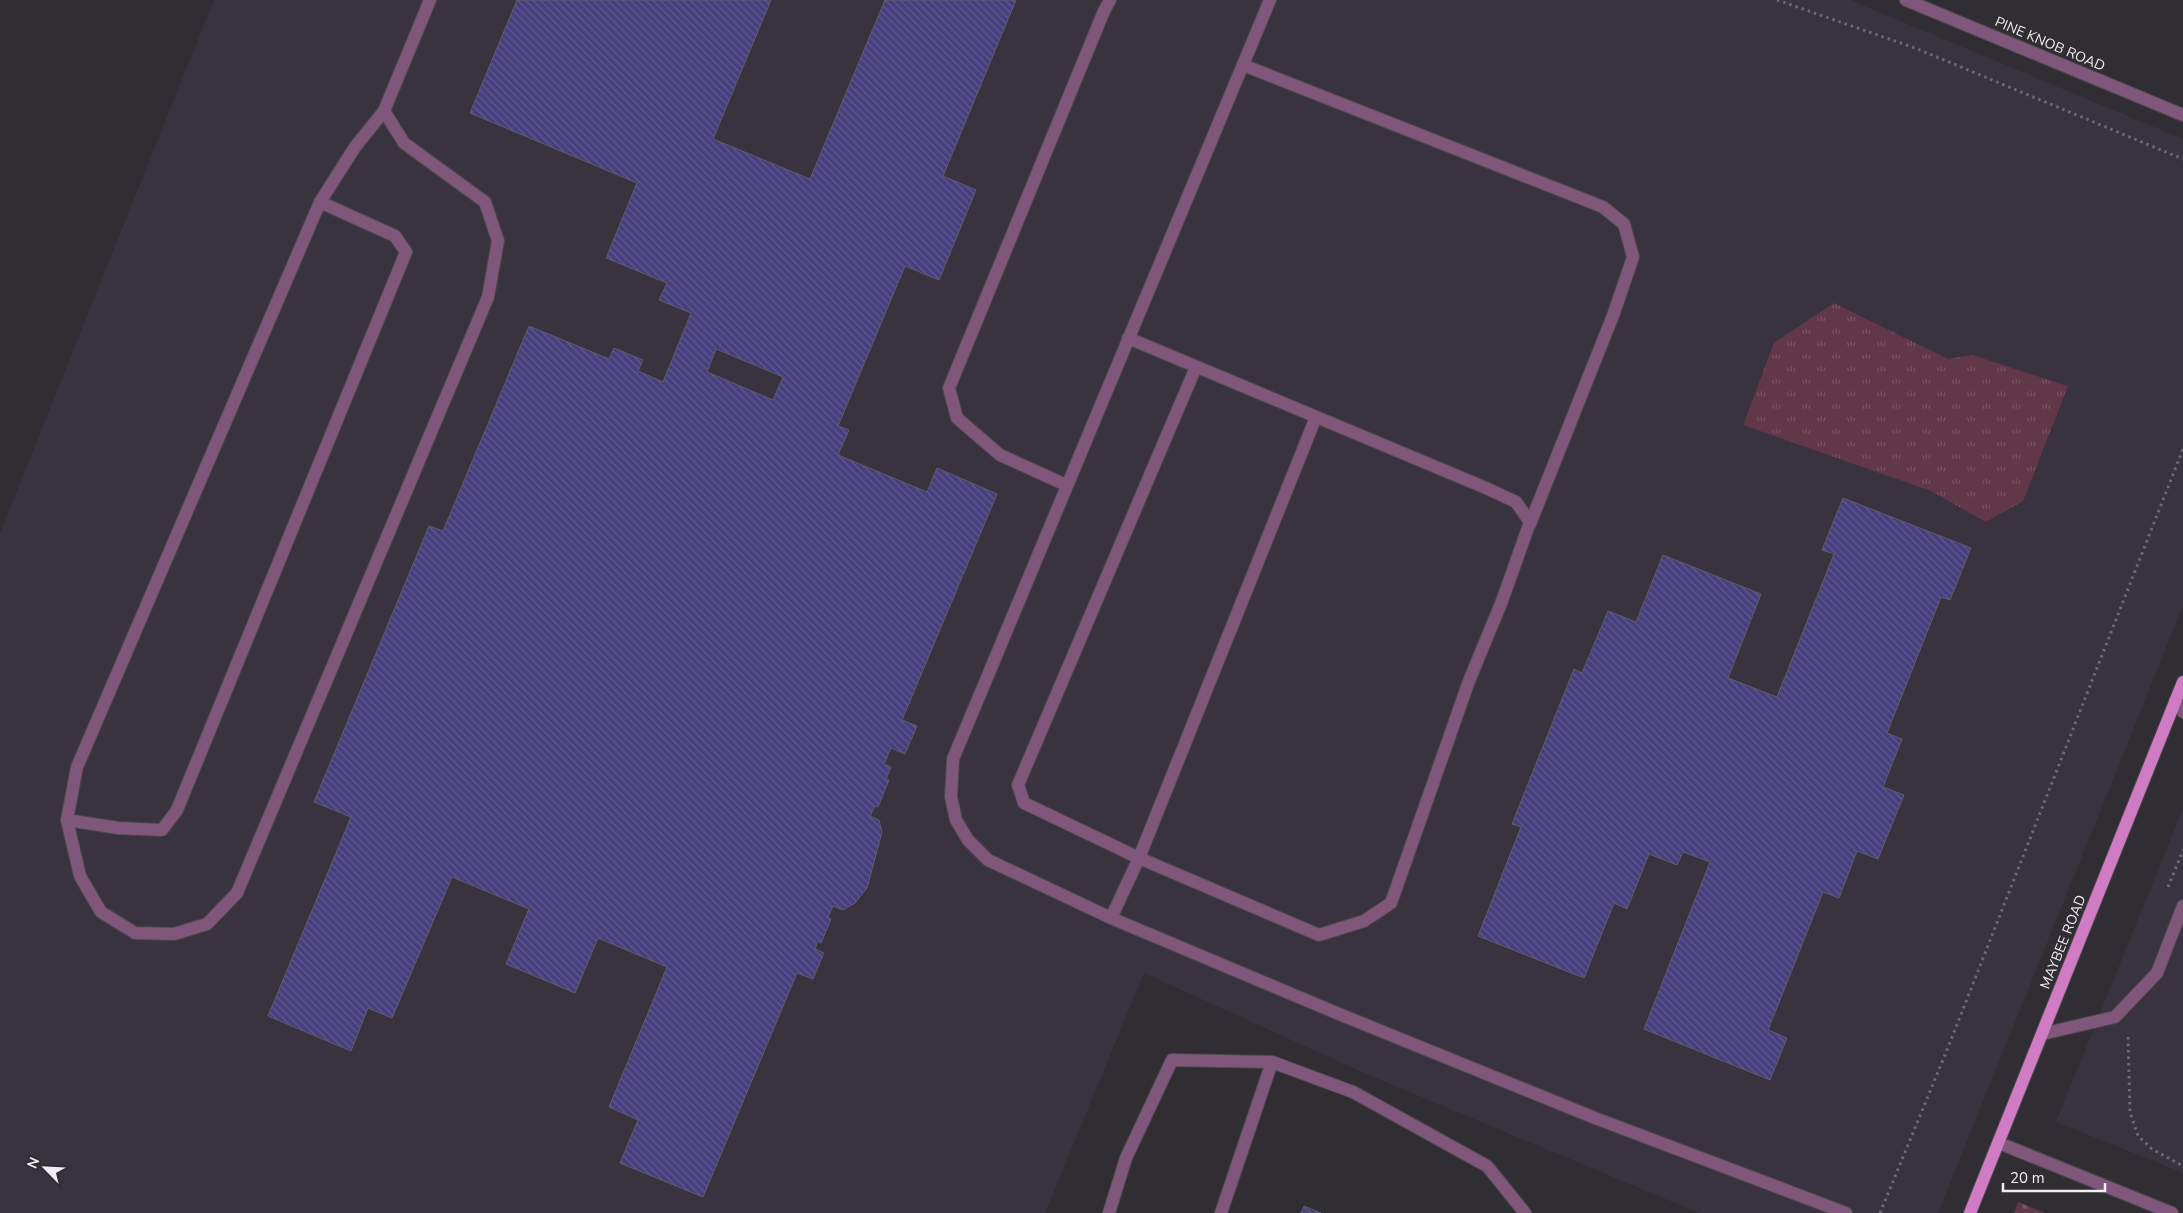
<svg xmlns="http://www.w3.org/2000/svg" width="2183" height="1213" viewBox="0 0 2183 1213" font-family="'Nunito Sans',sans-serif">
	<style>
		.built { fill: #39333f }
		.cemetery { fill: url(#cemetery-stones) }
		.park { fill: url(#park-tufts) }
		.building { fill: url(#building-back-hatch); stroke: #5e5e65; fill-rule: evenodd }
		.lines { fill: none; stroke-linecap: round; stroke-linejoin: round }
		.minor-casing { stroke: #4b484e; stroke-width: 14 }
		.major-casing { stroke: #4b484e; stroke-width: 14 }
		.path { stroke: #6d6a70; stroke-width: 3; stroke-dasharray: 2.5 4; stroke-linecap: butt }
		.minor { stroke: #80577a; stroke-width: 12 }
		.major { stroke: #d07cc5; stroke-width: 12 }
		.labels { text-anchor: middle; dominant-baseline: central; stroke-width: 5; stroke-linejoin: round; paint-order: stroke }
		.street-label { font-size: 14px; fill: #f0eef2; stroke: #302d33 }
	</style>
	<defs>
		<pattern id="cemetery-stones" width="16" height="16" patternUnits="userSpaceOnUse" patternTransform="scale(1.25)"><rect width="16" height="16" fill="#623748"/><path d="M2 7V4a2 2 0 0 1 4 0v3zM10 15v-3a2 2 0 0 1 4 0v3z" fill="#795463"/></pattern>
		<pattern id="park-tufts" width="24" height="20" patternUnits="userSpaceOnUse" patternTransform="scale(1.25)"><rect width="24" height="20" fill="#623748"/><path d="M3 7l-1-3M5 7V3M7 7l1-3M15 17l-1-3M17 17v-4M19 17l1-3" fill="none" stroke="#795463"/></pattern>
		<pattern id="building-back-hatch" width="6" height="6" patternUnits="userSpaceOnUse" patternTransform="scale(1.25)"><rect width="6" height="6" fill="#463e7d"/><path d="M-1 5l2 2M0 0l6 6M5-1l2 2" fill="none" stroke="#615a90"/></pattern>
	</defs>
	<rect width="100%" height="100%" fill="#302d33"/>
	<path class="built" d="M214,0H1850L2183,139V606L1938,1213H1699L1364,1073L1144,973L1045,1213H0V533Z
		M2183,808V1173L2056,1122Z"/>
	<path class="cemetery" d="M2018,1202L2045,1213H2014Z"/>
	<path class="park" d="M1834,303L1948,359L1972,355L2068,386L2023,501L1986,522L1931,491L1743,425L1774,343Z"/>
	<path class="building" d="M517,0H771L713,139L810,179L885,0H1016L943,176L976,190L939,280L905,266L838,426L849,430L838,455L927,492L937,468L997,494L902,720L917,726L905,754L891,748L884,764L891,767L886,779L889,780L878,807L875,806L870,816L879,820L882,832L867,888L855,903L843,910L833,906L828,917L831,919L821,943L818,941L815,949L824,953L813,979L797,973L703,1197L620,1163L638,1120L609,1107L667,967L598,938L575,993L506,964L529,909L452,877L392,1018L368,1008L351,1051L268,1016L351,817L314,802L429,526L443,531L529,326L609,359L614,348L643,360L638,371L663,382L691,313L659,300L667,283L606,258L637,183L470,113ZM716,349L783,377L773,400L707,372Z
		M1843,498L1971,548L1950,600L1941,597L1887,733L1902,739L1883,787L1904,795L1878,859L1857,851L1839,898L1823,892L1768,1030L1787,1038L1770,1080L1644,1029L1710,862L1683,852L1677,865L1649,854L1627,909L1614,903L1584,978L1478,936L1521,827L1512,824L1574,669L1582,673L1608,611L1636,622L1663,555L1761,594L1728,678L1777,697L1834,554L1822,550Z
		M1304,1206L1321,1213H1301Z"/>
	<g class="lines">
		<g class="minor-casing">
			<path id="minor" d="M1270,0L953,759L951,797L956,820L968,840L988,860L1111,918L1339,1014L1595,1118L1846,1213
				M1906,0L2183,115
				M1243,65L1603,207L1624,224L1633,257L1614,313L1530,524
				M384,111L404,143L485,202L498,241L488,297L237,893L207,924L174,934L135,933L101,912L80,876L67,820L77,767L320,202L355,147L384,111L430,0
				M1128,338L1486,488L1516,502L1530,522L1502,601L1469,681L1391,903L1364,921L1319,935L1139,858L1024,803L1018,785L1196,367
				M1066,485L1000,455L957,418L949,388L1104,11L1110,0
				M2175,701L2183,712
				M67,820L118,828L162,830L177,810L406,252L395,236L320,202
				M1111,918L1139,858L1316,417
				M2042,1034L2115,1017L2157,973L2183,906
				M1999,1143L2172,1213
				M1109,1213L1126,1158L1172,1060L1272,1062L1353,1092L1487,1166L1525,1213
				M1221,1213L1272,1062"/>
		</g>
		<g class="major-casing">
			<path id="major" d="M1970,1213L2183,682"/>
		</g>
		<path class="path" d="M1777,0L1915,48L2183,159
			M2168,887L2183,850
			M2128,1037L2130,1112L2138,1136L2152,1149L2183,1166
			M1880,1213L1947,1050L2183,449"/>
		<use href="#minor" class="minor"/>
		<use href="#major" class="major"/>
	</g>
	<g class="labels">
		<g class="street-label">
			<text transform="translate(2050 44) rotate(23)">PINE KNOB ROAD</text>
			<text transform="translate(2063 942) rotate(-68)">MAYBEE ROAD</text>
		</g>
	</g>
	<g transform="translate(45 1168) rotate(294)" stroke="#302d33" stroke-width="4" paint-order="stroke">
	<path d="M0-4L9 19L0 12L-9 19Z" fill="#f0eef2"/>
	<text y="-8" font-size="14" font-weight="bold" text-anchor="middle" fill="#f0eef2">N</text>
	</g>
	<path d="M2003 1183v8h102v-8" fill="none" stroke="#f0eef2" stroke-width="2.5"/>
	<text x="2010" y="1183" font-size="15" fill="#f0eef2" stroke="#302d33" stroke-width="4" paint-order="stroke">20 m</text>
</svg>
